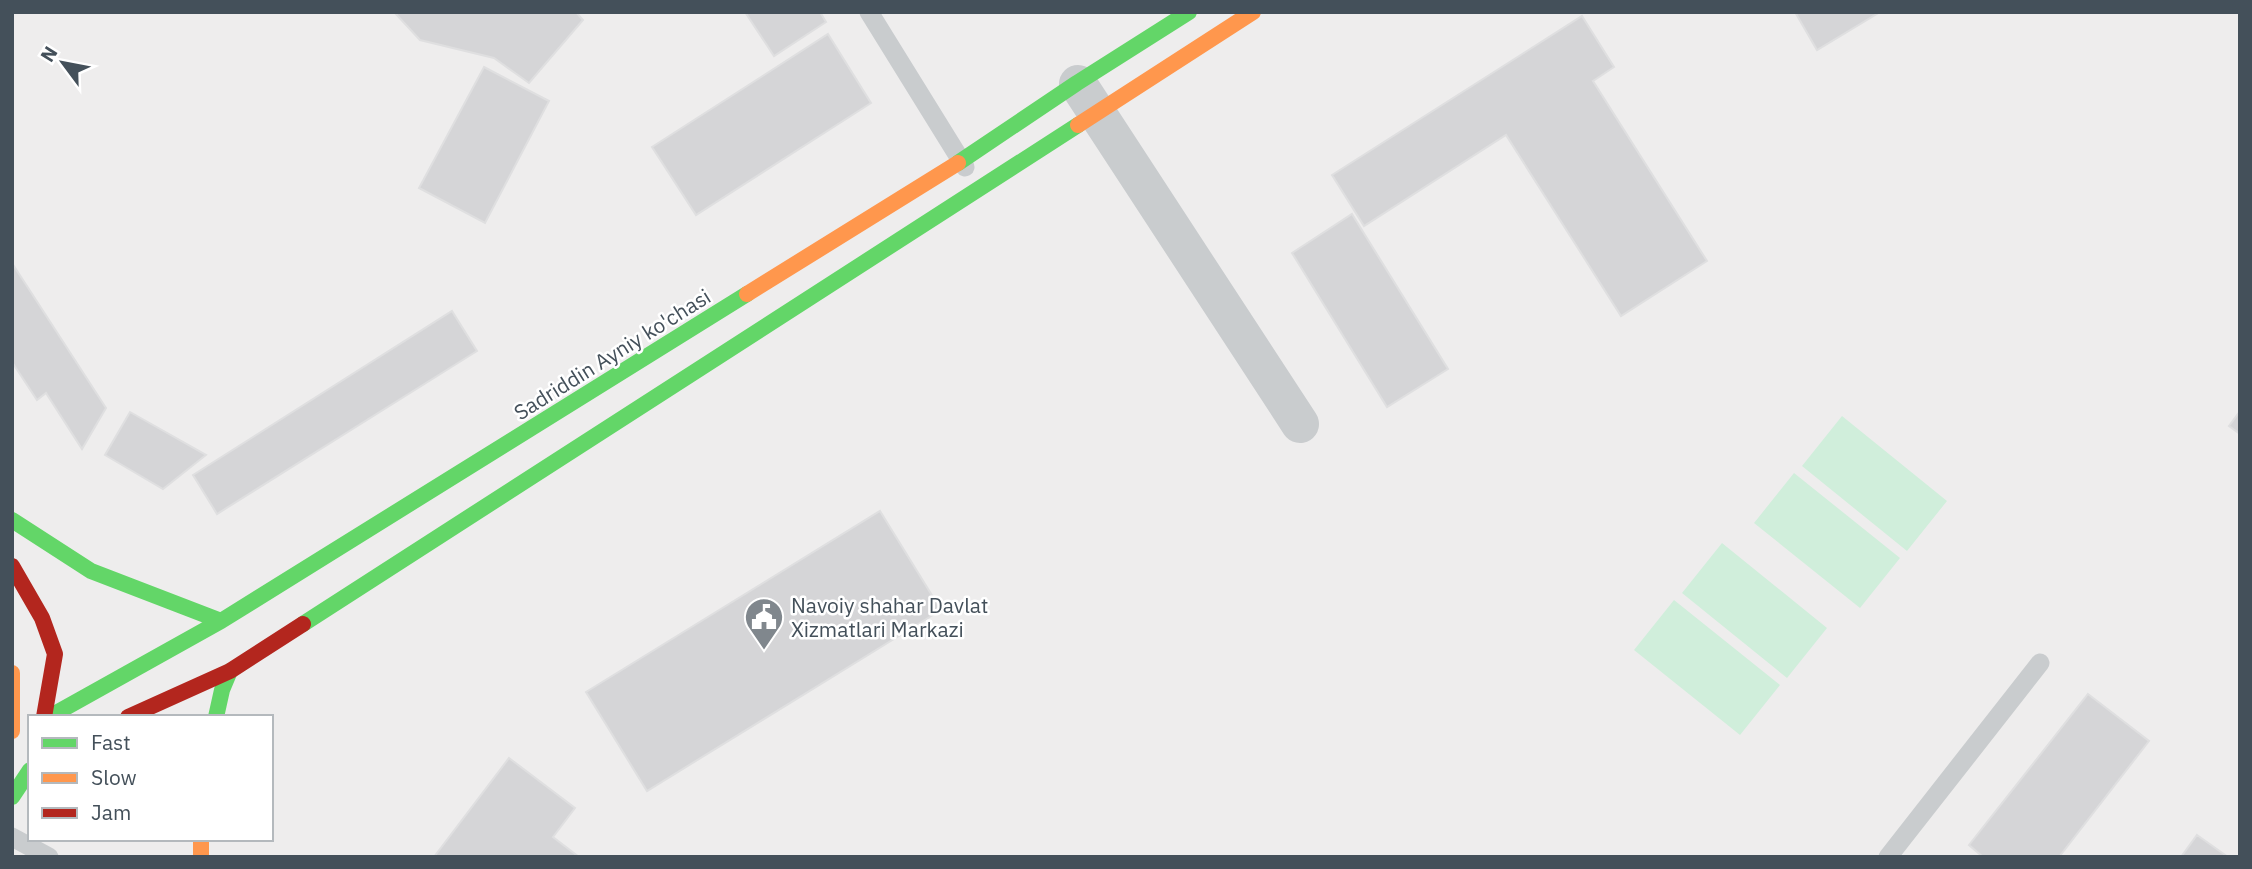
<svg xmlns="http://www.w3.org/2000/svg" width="2252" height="869" viewBox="0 0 2252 869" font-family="'IBM Plex Sans',sans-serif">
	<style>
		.green { fill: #d0eedb }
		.building { fill: #d5d5d7; stroke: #dfdfe0; stroke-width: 2 }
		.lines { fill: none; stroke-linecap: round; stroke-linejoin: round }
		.lane { stroke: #c9ccce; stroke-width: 19 }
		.street { stroke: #c9ccce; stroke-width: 38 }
		.fast { stroke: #63d668; stroke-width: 16 }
		.slow { stroke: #ff974d; stroke-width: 16 }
		.jam { stroke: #b3261e; stroke-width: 16 }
		.labels { text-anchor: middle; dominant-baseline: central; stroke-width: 5; stroke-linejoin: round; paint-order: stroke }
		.street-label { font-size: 21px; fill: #44505a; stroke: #fff }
		.poi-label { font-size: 21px; fill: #44505a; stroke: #fff; text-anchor: start }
	</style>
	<rect width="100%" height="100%" fill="#eeeded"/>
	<path class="green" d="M1842,416L1947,501L1907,551L1802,466Z
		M1794,473L1900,558L1860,608L1754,523Z
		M1722,543L1827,628L1787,678L1682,593Z
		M1674,600L1780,685L1740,735L1634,650Z"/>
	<path class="building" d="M394,12H576L583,20L529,83L494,58L420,40Z
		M745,12H820L826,22L774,56Z
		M1795,12H1880L1817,50Z
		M1582,16L1614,67L1593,81L1707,261L1621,316L1506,135L1364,226L1332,175Z
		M828,34L871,103L696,215L652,147Z
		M484,67L549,101L485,223L419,188Z
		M1352,214L1448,369L1387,407L1292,253Z
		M12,263L106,408L82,449L46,393L37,400L12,362Z
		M452,311L477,351L217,514L193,475Z
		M2240,411V434L2229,426Z
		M130,412L206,455L163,489L105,455Z
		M880,511L941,610L647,791L586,692Z
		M2088,694L2149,741L2059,857H1983L1969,845Z
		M509,758L575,808L553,837L579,857H434Z
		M2197,835L2228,857H2181Z"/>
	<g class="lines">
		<path class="lane" d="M869,12L965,167
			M12,837L49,857
			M1888,857L2040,663"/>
		<path class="street" d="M1078,84L1300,424"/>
		<path class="fast" d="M958,163L1077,83L1189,12
			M12,520L91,571L221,621
			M303,624L1078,125
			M49,717L221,621L747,294
			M216,717L222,690L230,671
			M12,797L30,770"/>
		<path class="slow" d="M1078,125L1253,12
			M747,294L958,163
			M12,673V731
			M201,839V857"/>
		<path class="jam" d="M12,566L42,618L55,654L44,717
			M128,717L230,671L303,624"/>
	</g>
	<defs>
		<g id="civic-pin" transform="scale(2.0125)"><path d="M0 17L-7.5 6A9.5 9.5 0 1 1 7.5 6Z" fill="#80878d" stroke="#fff"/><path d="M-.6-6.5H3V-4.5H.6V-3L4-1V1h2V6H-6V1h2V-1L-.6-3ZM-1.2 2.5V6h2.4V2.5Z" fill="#fff"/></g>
	</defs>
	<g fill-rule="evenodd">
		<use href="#civic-pin" x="764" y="617"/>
	</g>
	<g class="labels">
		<g class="street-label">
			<text transform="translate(612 354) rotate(-32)">Sadriddin Ayniy ko'chasi</text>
		</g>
		<g class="poi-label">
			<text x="791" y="605">Navoiy shahar Davlat<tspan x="791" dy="24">Xizmatlari Markazi</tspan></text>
		</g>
	</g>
	<rect width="2252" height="869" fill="none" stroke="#44505a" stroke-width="28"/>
	<rect x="28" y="715" width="245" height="126" fill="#ffffff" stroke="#b4b9bd" stroke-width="2"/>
	<rect x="42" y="738" width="35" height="10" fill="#63d668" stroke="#b4b9bd" stroke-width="2"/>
	<text x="91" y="750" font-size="21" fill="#44505a">Fast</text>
	<rect x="42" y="773" width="35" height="10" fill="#ff974d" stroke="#b4b9bd" stroke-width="2"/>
	<text x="91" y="785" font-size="21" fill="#44505a">Slow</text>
	<rect x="42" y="808" width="35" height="10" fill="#b3261e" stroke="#b4b9bd" stroke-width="2"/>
	<text x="91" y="820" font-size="21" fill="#44505a">Jam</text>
	<g transform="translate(63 63) rotate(302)" stroke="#ffffff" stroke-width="5" paint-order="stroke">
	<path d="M0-5L12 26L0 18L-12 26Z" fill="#44505a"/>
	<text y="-10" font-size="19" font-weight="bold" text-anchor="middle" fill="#44505a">N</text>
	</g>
</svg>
